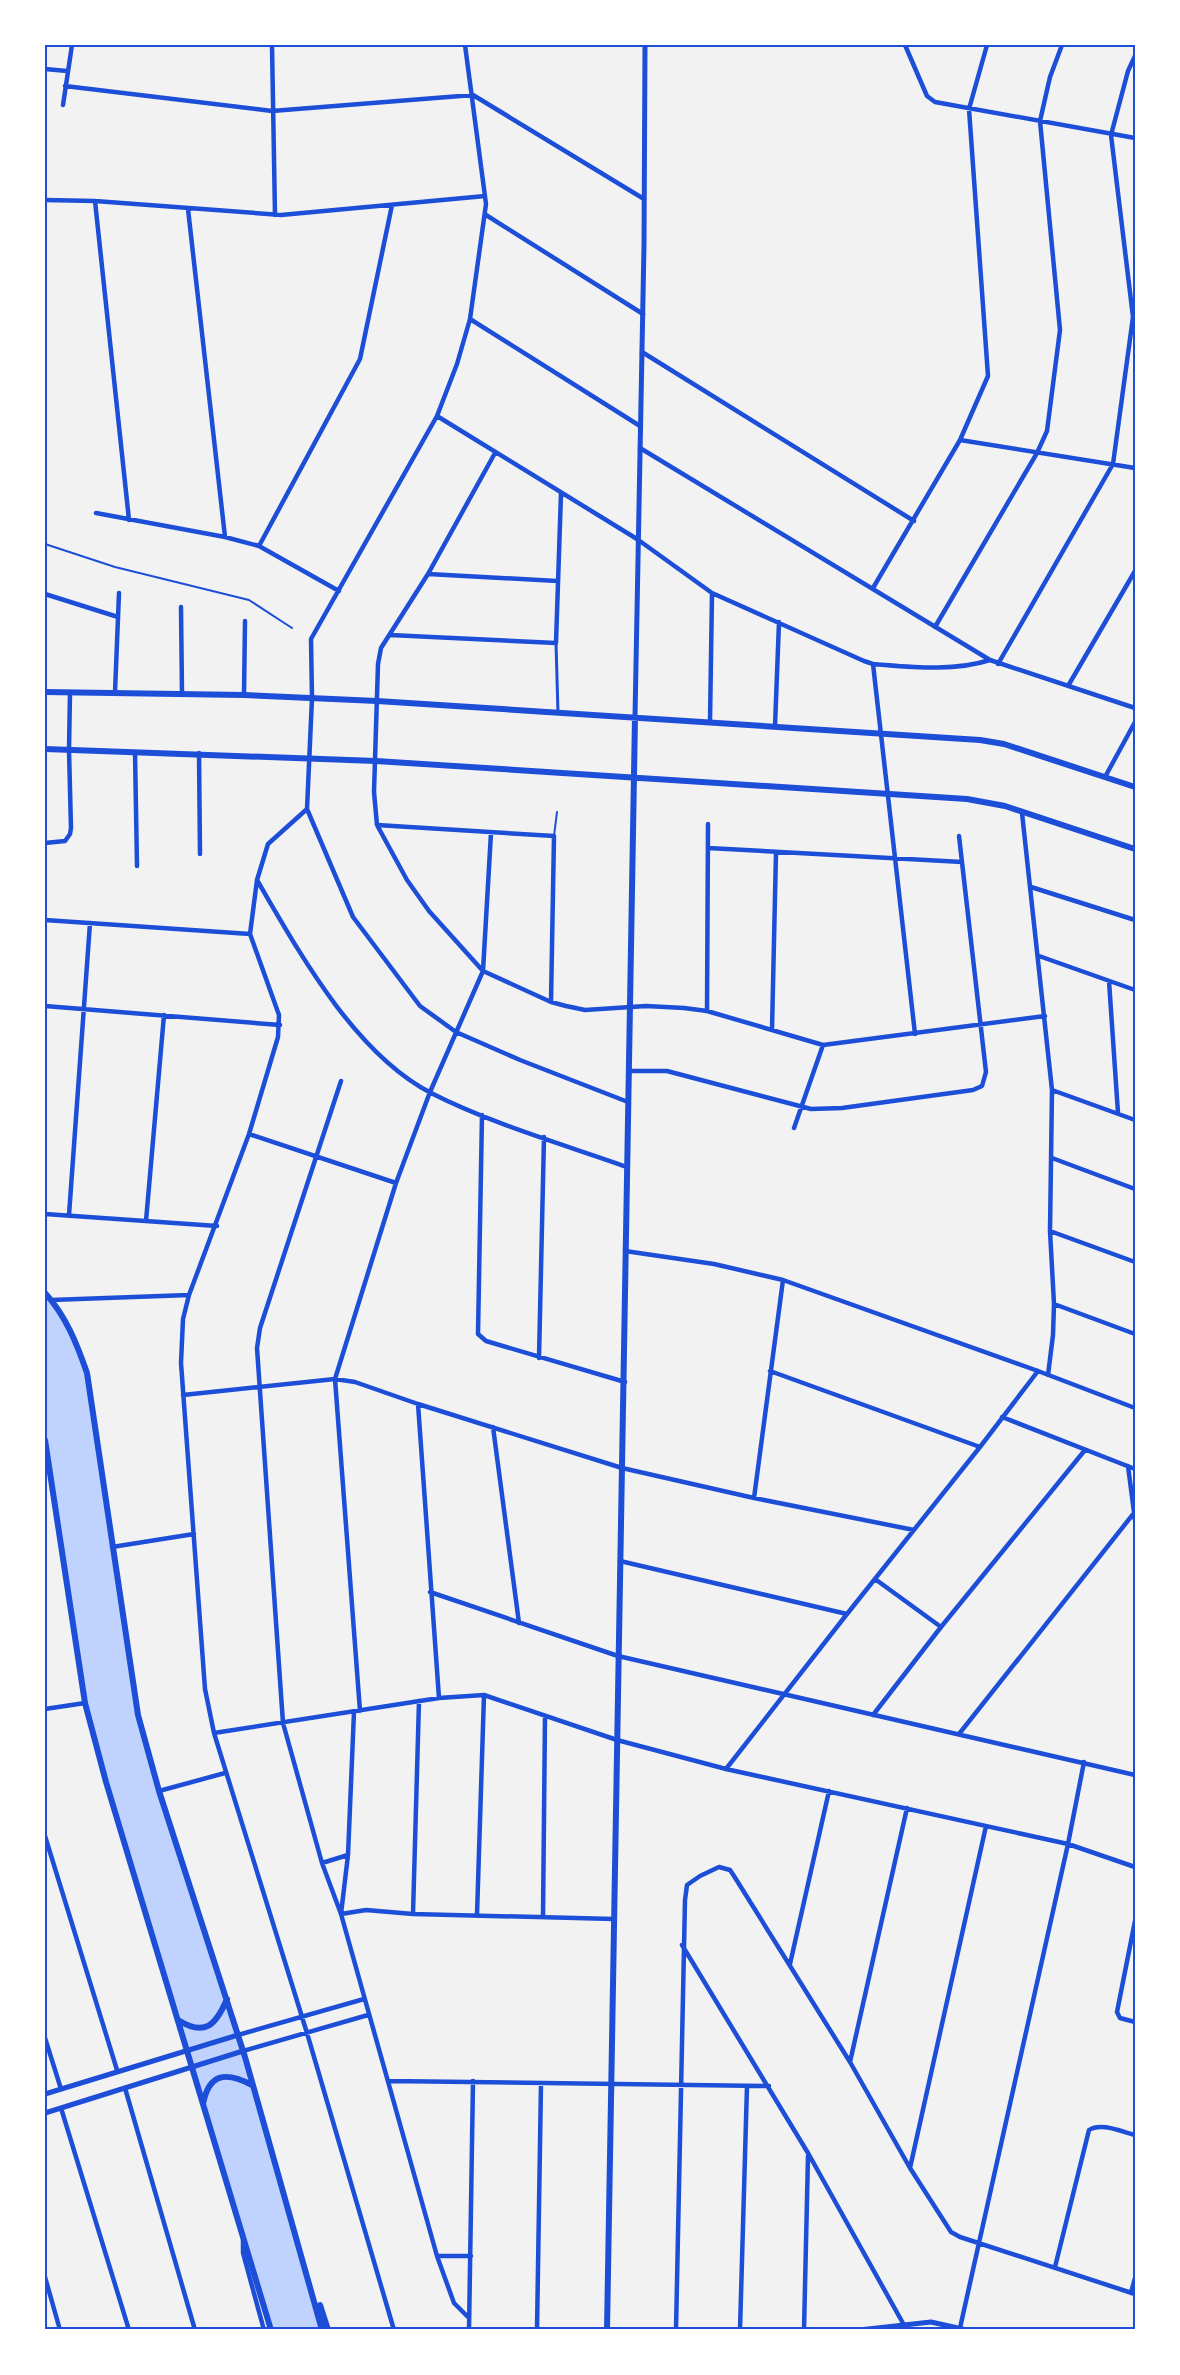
<svg xmlns="http://www.w3.org/2000/svg" width="1180" height="2375" viewBox="0 0 1180 2375" font-family="'Roboto Condensed',sans-serif">
	<style>
		.water { fill: #bfd3fe }
		.lines { fill: none; stroke-linecap: round; stroke-linejoin: round }
		.service { stroke: #1d4ed8; stroke-width: 2 }
		.pedestrian { stroke: #1d4ed8; stroke-width: 3 }
		.minor { stroke: #1d4ed8; stroke-width: 4.5 }
		.tertiary { stroke: #1d4ed8; stroke-width: 5 }
		.secondary { stroke: #1d4ed8; stroke-width: 6 }
		.neatline { fill: none; stroke: #1d4ed8; stroke-width: 2 }
	</style>
	<rect width="100%" height="100%" fill="#f2f2f2"/>
	<path class="water" d="M45,1294L63,1317L87,1373L138,1715L227,1999L322,2330H271L85,1703L45,1440Z"/>
	<g class="lines">
		<path class="service" d="M45,544L115,567L249,600L292,628
			M554,836L557,812"/>
		<path class="pedestrian" d="M556,643L558,713"/>
		<path class="minor" d="M272,45L275,215
			M465,45L486,204L470,319L457,364L437,416L311,639L312,698L307,809L353,917L420,1006L456,1032L520,1060L628,1102
			M905,45L927,96L935,102L1135,138
			M45,69L67,71
			M65,86L272,111L473,95L644,199
			M63,105L72,45
			M45,200L95,201L281,215L485,196
			M95,201L129,520
			M188,209L225,537
			M486,215L643,314
			M470,319L640,426
			M642,352L914,521
			M437,416L637,539L712,593L864,661L873,664C912,667 952,672 990,660
			M960,440L1135,468
			M640,448L990,660L1135,708
			M495,453L428,574L381,648L378,664L374,792L377,825L407,880L429,911L483,971L551,1002L566,1006L585,1010L646,1006L684,1008L707,1011L823,1045L1045,1016
			M96,513L225,537L259,546L339,591
			M259,546L360,359L392,205
			M428,574L557,581
			M873,588L960,440L988,376L969,109L987,45
			M45,594L118,617
			M181,607L182,694
			M935,627L1037,453L1047,431L1060,330L1040,121L1050,77L1062,45
			M390,635L556,643L561,493
			M873,664L915,1034
			M998,664L1113,464L1133,317L1111,135L1128,71L1135,56
			M1068,686L1135,571
			M115,692L119,593
			M244,695L245,621
			M710,722L712,593
			M775,726L779,622
			M135,752L137,866
			M199,753L200,854
			M1105,777L1135,722
			M307,809L268,844L257,880L250,934L279,1015L278,1037L249,1134L189,1295L183,1319L181,1363L205,1689L214,1733L307,2033L394,2330
			M1022,813L1052,1090L1050,1231L1054,1304L1053,1335L1048,1375
			M377,825L554,836L551,1002
			M45,843L65,841L70,834L71,828L69,750L70,692
			M708,848L962,862
			M257,880C299,952 354,1053 431,1093C492,1124 562,1144 627,1167
			M1031,887L1135,920
			M45,920L250,934
			M1039,956L1135,990
			M1109,981L1118,1113
			M45,1006L280,1025
			M707,1011L708,824
			M772,1030L776,852
			M629,1071H667L811,1109L842,1108L973,1090L982,1086L986,1072L959,836
			M341,1081L260,1328L257,1348L283,1723L322,1863L341,1914L437,2256L454,2303L468,2317
			M1052,1090L1135,1120
			M482,1115L478,1334L486,1341L625,1382
			M794,1128L823,1045
			M249,1134L396,1183
			M1052,1158L1135,1189
			M45,1214L217,1226
			M69,1215L90,923
			M146,1221L164,1015
			M1050,1231L1135,1262
			M625,1251L714,1264L783,1280L1038,1371L1135,1408
			M51,1300L189,1295
			M1054,1304L1135,1334
			M539,1358L544,1137
			M770,1371L980,1447
			M183,1395L335,1379L355,1382L418,1404L622,1468L754,1498L914,1530
			M418,1404L439,1698
			M1002,1417L1135,1469
			M493,1427L519,1623
			M1128,1466L1135,1520
			M754,1498L783,1280
			M112,1547L194,1534
			M620,1561L847,1614
			M875,1579L941,1627
			M430,1592L618,1656L1135,1775
			M45,1709L85,1703
			M360,1711L335,1379L396,1183L430,1092L483,971L491,833
			M354,1712L348,1855L341,1914L366,1910L413,1914L614,1919
			M873,1715L941,1627L1085,1450
			M214,1733L439,1698L484,1695L617,1740L726,1769L1068,1844L1135,1867
			M959,1734L1134,1513
			M726,1769L847,1614L980,1447L1038,1371
			M159,1791L225,1773
			M45,1836L117,2070
			M322,1863L348,1855
			M413,1914L419,1701
			M477,1915L484,1695
			M543,1917L545,1716
			M1135,1921L1117,2012L1120,2018L1135,2022
			M682,1945L808,2153L904,2325
			M790,1964L829,1791
			M238,2035L364,1999
			M45,2038L61,2089
			M243,2051L368,2015
			M850,2062L907,1808
			M388,2081L769,2086
			M125,2088L195,2330
			M61,2108L129,2330
			M910,2168L986,1826
			M243,2240V2253L264,2330
			M437,2256H471
			M1055,2267L1089,2130C1101,2122 1122,2132 1135,2135
			M45,2277L60,2330
			M1131,2293L1135,2278
			M960,2328L1068,1844L1084,1762
			M469,2330L473,2081
			M537,2330L541,2083
			M676,2330L685,1900L687,1885L700,1876L719,1867L730,1870L734,1876L850,2062L910,2168L951,2232L960,2237L1135,2294
			M740,2330L747,2086
			M804,2330L808,2156"/>
		<path class="tertiary" d="M635,717L644,245L645,45
			M45,2094L238,2035
			M45,2113L243,2051
			M859,2330L931,2322L967,2330"/>
		<path class="secondary" d="M45,692L244,695L377,701L980,740L1004,744L1135,787
			M45,749L376,761L967,799L1005,806L1135,849
			M45,1293C66,1316 77,1344 87,1373L138,1715L159,1791L245,2057L322,2330
			M45,1440L85,1703L106,1782L271,2330
			M178,2020C205,2037 216,2025 227,1999
			M203,2104C209,2072 227,2072 252,2085
			M320,2305L328,2330
			M607,2330L635,717"/>
	</g>
	<rect width="1180" height="2375" fill="none" stroke="#ffffff" stroke-width="93"/>
	<rect x="46" y="46" width="1088" height="2282" class="neatline"/>
</svg>
